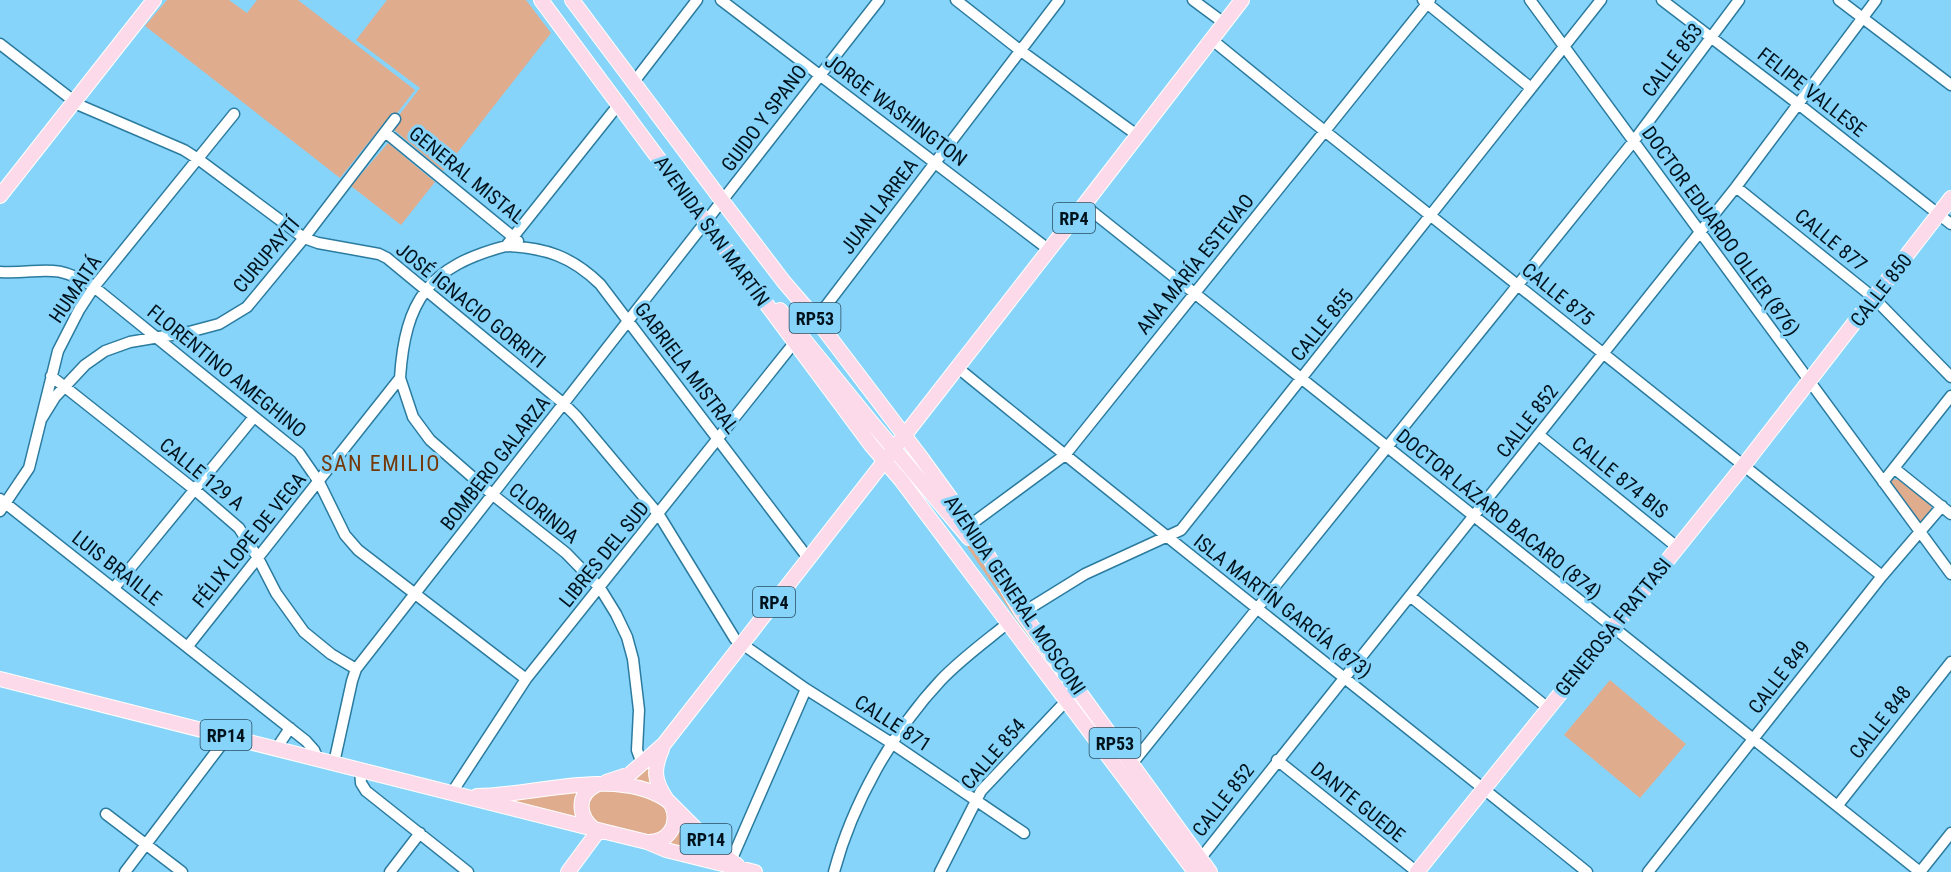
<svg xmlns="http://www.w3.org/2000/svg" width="1951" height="872" viewBox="0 0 1951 872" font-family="'Roboto Condensed',sans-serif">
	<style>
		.green { fill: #e0ac8e }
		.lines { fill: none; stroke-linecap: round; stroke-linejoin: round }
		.minor-casing { stroke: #2b7b9f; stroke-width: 13 }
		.major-casing { stroke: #fff; stroke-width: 16 }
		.minor { stroke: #fff; stroke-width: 10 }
		.major { stroke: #fddae9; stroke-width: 14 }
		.labels { text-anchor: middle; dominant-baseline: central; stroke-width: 6; stroke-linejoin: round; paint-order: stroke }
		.shield { fill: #87d4fb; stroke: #284d60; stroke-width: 1.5 }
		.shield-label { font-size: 18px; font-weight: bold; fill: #00131d }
		.street-label { font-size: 20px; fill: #00131d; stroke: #87d4fb }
		.quarter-label { font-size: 22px; letter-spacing: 1.5px; fill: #743809; stroke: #87d4fb }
	</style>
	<rect width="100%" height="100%" fill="#87d4fb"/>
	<path class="green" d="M167,0H229L247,13L257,0H298L415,90L395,116L392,113L340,178L145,26Z
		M387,0H526L551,33L443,171L393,129L396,119L420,88L356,40Z
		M388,143L435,182L401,225L351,186Z
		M1893,479L1899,480L1931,505L1932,510L1922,523L1919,522L1889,483Z
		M967,543H969L1017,614L1207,872H1201L1016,619L968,548Z
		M1610,680L1686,744L1640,798L1564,735Z
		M656,754L657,791L628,782Z
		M585,788L580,820L512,802L513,797Z
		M597,788L646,794L669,808V826L653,837L594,824L585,810L591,792Z
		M678,819L715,856L664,845Z"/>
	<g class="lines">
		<g class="minor-casing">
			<path id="minor" d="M721,0L1048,249
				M956,0L1021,51L1137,135
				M1193,0L1224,23
				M1423,0L1531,88
				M1530,0L1951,574
				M1662,0L1797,103L1951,224
				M1839,0L1951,85
				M1211,39L1297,109L1882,576
				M0,44L79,105L184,150L198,159L304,238L318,243L379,254L387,258L564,404L576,416L659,515L735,639L806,689L893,744L1024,833
				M633,83L697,0
				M385,132L518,241
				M1736,187L1874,298L1951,377
				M1084,205L1920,872
				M506,246C546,248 571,256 600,284L808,558
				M0,272C43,274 53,261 94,287L299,453L319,482L345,535L358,550L526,679
				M816,319L1059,0
				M958,368C1166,538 1378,703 1587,872
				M51,376L195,490L239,528L258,558L276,593L304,632L331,654L356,669
				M400,378L413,417L430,440L493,495L566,553L600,588L616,614L627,637L633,659L639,710L637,750L642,764
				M42,418L55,397L85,365L105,351L130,342L189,332L219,324L247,307L304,238L395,119
				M1539,435L1677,547
				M1895,469L1951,514
				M1883,482L1951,396
				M0,499L306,741L314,750L318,759
				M0,511L29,468L58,351L79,310L94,287L234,114
				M970,525L1065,455L1430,0
				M114,588L254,417
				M1410,596L1548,708
				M1022,613L1085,574L1181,530L1601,0
				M188,646L400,378C405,300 429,266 506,246L619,104
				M276,749L290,728
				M1277,760L1417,872
				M334,763L352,681L356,669L879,0
				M1131,765L1633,142L1739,0
				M360,769L361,783L366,791L468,872
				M451,794L526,679L794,343
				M1838,805L1951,662
				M106,814L182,872
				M1200,859L1736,187L1876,0
				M731,861L806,689
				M125,872L228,736
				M390,872L420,833
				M834,872C852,804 893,731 941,680C961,659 986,641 1008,623
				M940,872L981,791L1067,700
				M1648,872L1882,576L1942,506
				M1920,872L1951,833"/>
		</g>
		<g class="major-casing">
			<path id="major" d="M541,0L871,445L901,480L1195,872
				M572,0L723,202L784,282L816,319L920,456L970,525L1022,613L1210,872
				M0,196L154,0
				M780,310L872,423L969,538
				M0,679L594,829L647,842L666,850L755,872
				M662,749C653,770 654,781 667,800
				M606,782L630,774L664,744L1084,205L1242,0
				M477,796C535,796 616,766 667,800L719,852L737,865
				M594,829C578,816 576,795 596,785
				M647,842C668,843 680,825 672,806
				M568,872L599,830
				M1417,872L1744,465L1951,198"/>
		</g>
		<use href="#minor" class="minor"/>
		<use href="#major" class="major"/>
	</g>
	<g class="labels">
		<g class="shield">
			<rect x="1053" y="203" width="42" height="30" rx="4.5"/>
			<rect x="789.5" y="303" width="51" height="30" rx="4.5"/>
			<rect x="753" y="587" width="42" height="30" rx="4.5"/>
			<rect x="200.5" y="720" width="51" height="30" rx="4.5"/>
			<rect x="1089.5" y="728" width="51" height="30" rx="4.5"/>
			<rect x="680.5" y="824" width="51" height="30" rx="4.5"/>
		</g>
		<g class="shield-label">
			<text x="1074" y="218">RP4</text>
			<text x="815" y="318">RP53</text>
			<text x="774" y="602">RP4</text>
			<text x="226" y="735">RP14</text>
			<text x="1115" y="743">RP53</text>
			<text x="706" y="839">RP14</text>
		</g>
		<g class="street-label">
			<text transform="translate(1672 60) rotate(-53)">CALLE 853</text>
			<text transform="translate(1812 92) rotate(38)">FELIPE VALLESE</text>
			<text transform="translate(896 110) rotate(37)">JORGE WASHINGTON</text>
			<text transform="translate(764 118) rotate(-53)">GUIDO Y SPANO</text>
			<text transform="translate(467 175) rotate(39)">GENERAL MISTAL</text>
			<text transform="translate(879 206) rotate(-53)">JUAN LARREA</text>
			<text transform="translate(712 231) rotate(54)">AVENIDA SAN MARTÍN</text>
			<text transform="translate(1721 231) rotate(54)">DOCTOR EDUARDO OLLER (876)</text>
			<text transform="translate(1831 240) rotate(39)">CALLE 877</text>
			<text transform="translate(266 255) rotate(-50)">CURUPAYTÍ</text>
			<text transform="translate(1195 264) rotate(-51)">ANA MARÍA ESTEVAO</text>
			<text transform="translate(75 289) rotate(-56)">HUMAITÁ</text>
			<text transform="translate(1881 290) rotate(-52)">CALLE 850</text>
			<text transform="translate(1558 294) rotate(39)">CALLE 875</text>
			<text transform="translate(471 305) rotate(39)">JOSÉ IGNACIO GORRITI</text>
			<text transform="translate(1322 325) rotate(-51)">CALLE 855</text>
			<text transform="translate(687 368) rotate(53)">GABRIELA MISTRAL</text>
			<text transform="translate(227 371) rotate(39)">FLORENTINO AMEGHINO</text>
			<text transform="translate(1527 421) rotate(-52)">CALLE 852</text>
			<text transform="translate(495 463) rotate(-52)">BOMBERO GALARZA</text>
			<text transform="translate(202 474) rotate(39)">CALLE 129 A</text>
			<text transform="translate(1620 477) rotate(39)">CALLE 874 BIS</text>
			<text transform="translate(544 513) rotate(39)">CLORINDA</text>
			<text transform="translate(1499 514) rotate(39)">DOCTOR LÁZARO BACARO (874)</text>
			<text transform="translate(249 540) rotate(-51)">FÉLIX LOPE DE VEGA</text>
			<text transform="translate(604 554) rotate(-51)">LIBRES DEL SUD</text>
			<text transform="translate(117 568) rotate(38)">LUIS BRAILLE</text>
			<text transform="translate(1015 595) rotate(56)">AVENIDA GENERAL MOSCONI</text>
			<text transform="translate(1283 606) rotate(38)">ISLA MARTÍN GARCÍA (873)</text>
			<text transform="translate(1613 627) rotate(-51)">GENEROSA FRATTASI</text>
			<text transform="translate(1779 677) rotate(-52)">CALLE 849</text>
			<text transform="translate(1880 722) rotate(-52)">CALLE 848</text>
			<text transform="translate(893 723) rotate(33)">CALLE 871</text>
			<text transform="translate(993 754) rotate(-49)">CALLE 854</text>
			<text transform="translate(1223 800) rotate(-52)">CALLE 852</text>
			<text transform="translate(1358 802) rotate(39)">DANTE GUEDE</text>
		</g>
		<g class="quarter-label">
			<text x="381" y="463">SAN EMILIO</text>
		</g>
	</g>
</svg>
